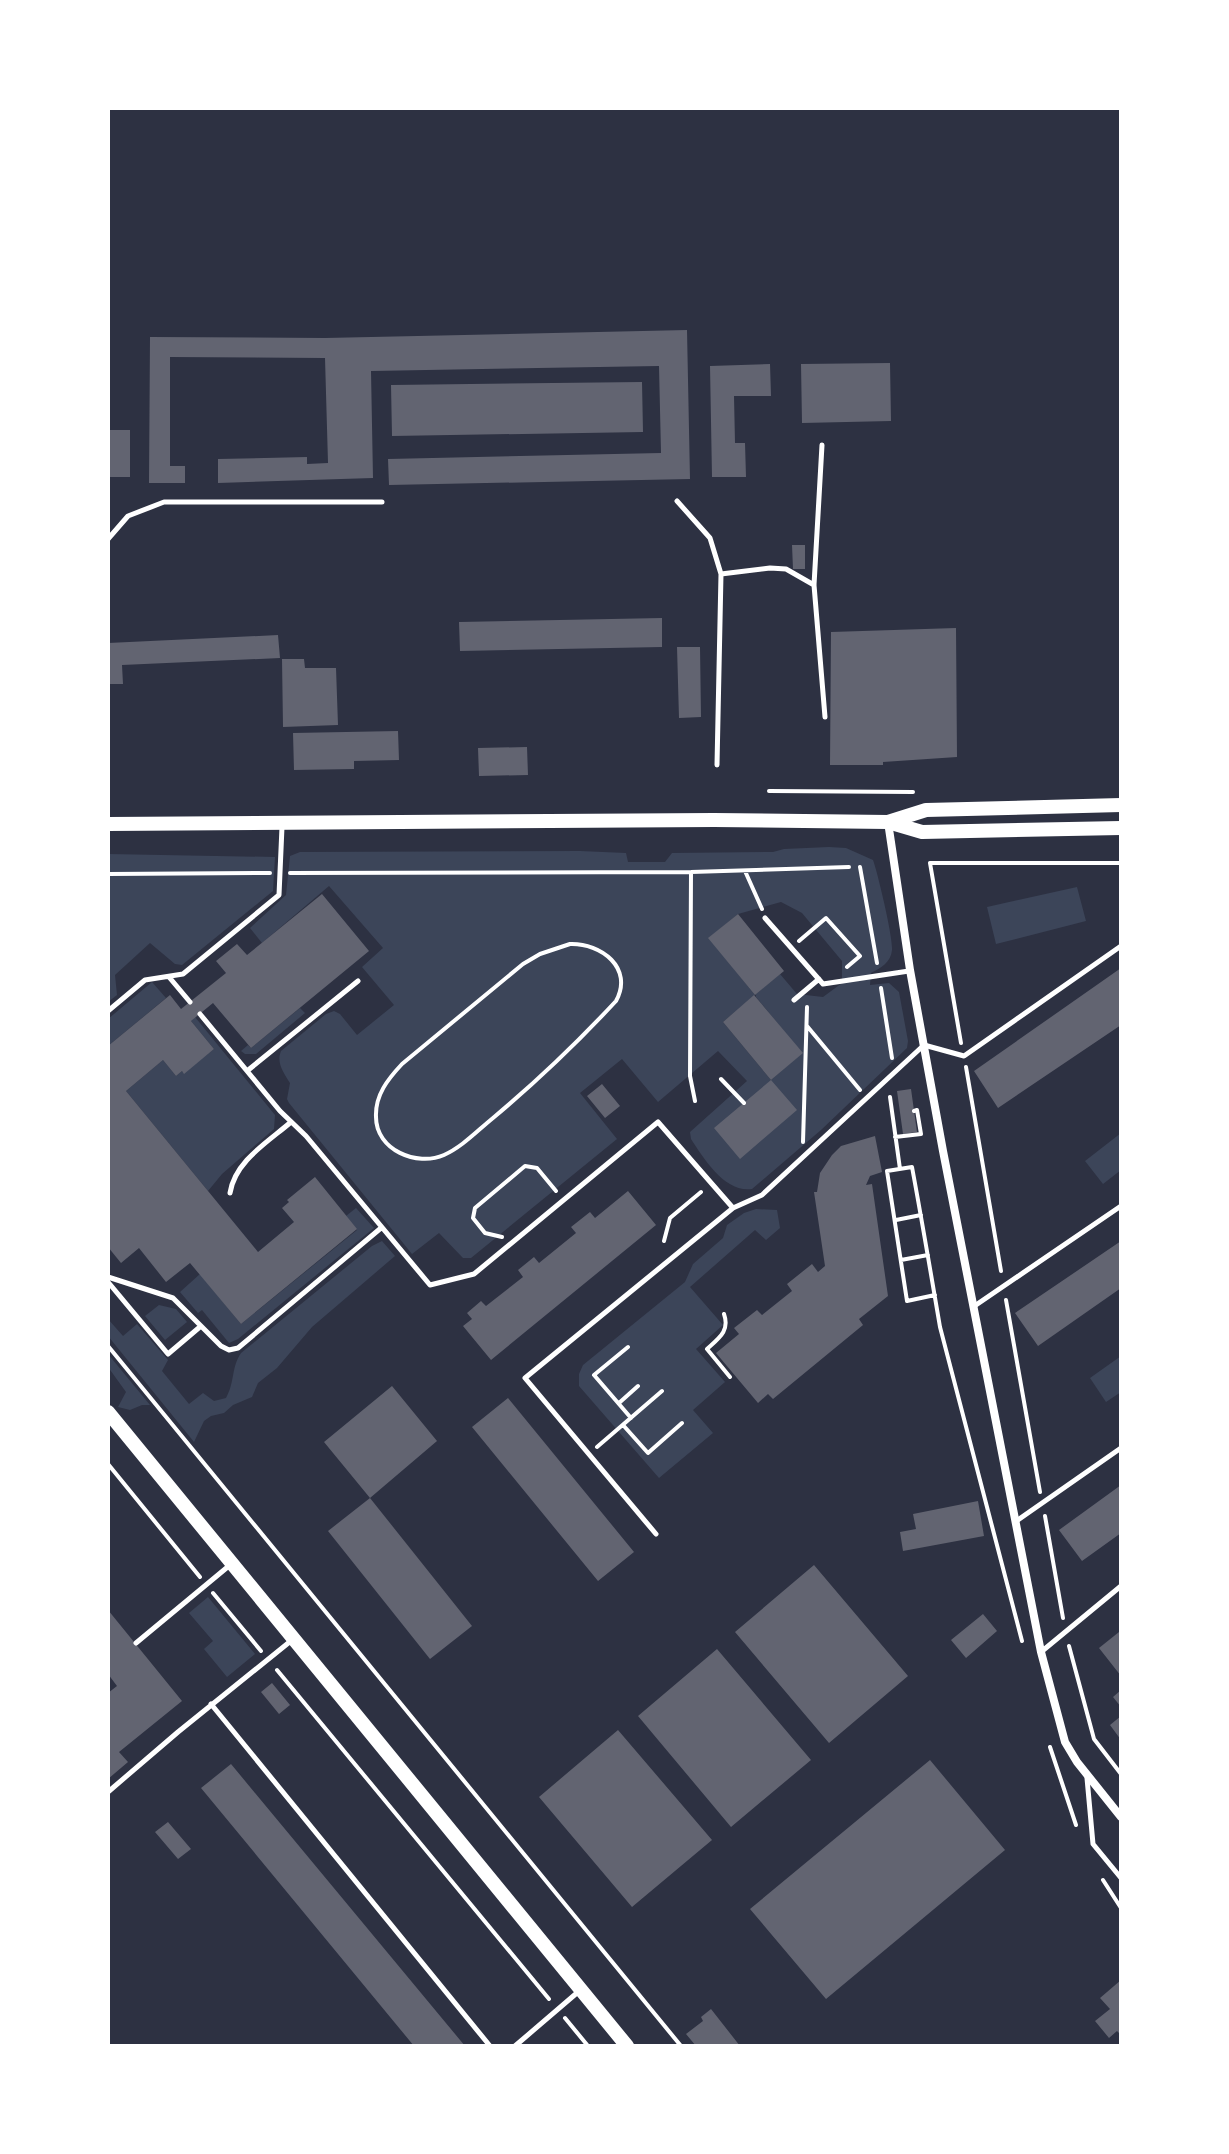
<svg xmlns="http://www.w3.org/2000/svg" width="1229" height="2154" viewBox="0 0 1229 2154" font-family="'PT Sans Narrow',sans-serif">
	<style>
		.green { fill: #3c4559; fill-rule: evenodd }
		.building { fill: #626471 }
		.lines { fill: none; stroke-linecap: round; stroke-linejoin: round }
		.path { stroke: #fff; stroke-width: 4 }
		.service { stroke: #fff; stroke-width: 5 }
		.minor { stroke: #fff; stroke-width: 8 }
		.secondary { stroke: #fff; stroke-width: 14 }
	</style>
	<rect width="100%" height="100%" fill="#2d3142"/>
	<path class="green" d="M829,847L846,848L873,860C878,874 893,937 892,950C891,962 881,968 871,973L870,985L889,983L899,992L908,1041L907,1048L821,1130L752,1189C725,1193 704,1159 691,1139L690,1132L747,1081L718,1051L658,1102L622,1059L580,1093L617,1139L471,1258H463L439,1233L412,1254L289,1103L287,1099L290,1083C284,1073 276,1063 281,1051L326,1014L334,1011L340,1014L357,1035L394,1005L362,967L383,948L329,886L262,943L250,928L286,895L290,856L300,852L580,851L626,853L628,862H665L672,853L773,852L784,849ZM781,902L802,913L842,961V983L823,997L797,994L780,974L756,994V997L802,1053L771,1080L723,1022L755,995L709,938L738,914Z
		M108,854L275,857L273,891L182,965L175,964L150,943L115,975L117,995L108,1002Z
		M1077,887L1086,921L996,944L987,907Z
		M152,982L166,998L108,1046V1019Z
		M300,1008L305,1013L256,1054H245L241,1051L248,1045L251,1048Z
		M195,1017L275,1115L274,1129L222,1174L208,1191L126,1091L163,1060L176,1076L182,1071L184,1073L214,1049L191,1021Z
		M1121,1133V1170L1103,1184L1085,1161Z
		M356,1208L374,1228L238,1339L229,1343L202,1310L198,1313L180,1292L200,1274L241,1324L357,1230L346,1216Z
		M756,1209L777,1210L780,1228L766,1240L755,1230L690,1287L723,1325L696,1349L725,1382L693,1410L713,1433L659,1478L579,1386V1374L583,1365L685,1282L693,1264L723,1238L727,1225L744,1213Z
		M382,1241L395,1256L312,1327L277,1368L258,1383L252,1397L233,1405L224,1413L211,1416L204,1421L194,1442L108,1336V1319L123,1336L137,1324L168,1360L162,1371L189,1404L203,1393L214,1401L226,1398C235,1382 231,1368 241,1353L372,1246Z
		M159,1305L176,1309L187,1322L165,1340L145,1316Z
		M108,1354L150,1405H142L130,1410L118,1407L126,1392L108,1367Z
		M1121,1356V1392L1106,1402L1090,1378Z
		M208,1597L255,1654L227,1677L204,1649L213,1641L189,1613Z"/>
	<path class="building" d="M687,330L690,479L389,485L388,459L661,453L659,366L371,371L373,478L218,483V459L307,457V464L328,463L325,358L170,357V466H185V483H149L150,337L325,338Z
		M890,363L891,421L802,423L801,364Z
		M770,364L771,396H734L735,443H745L746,477H712L710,366Z
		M642,382L643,432L392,436L391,385Z
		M108,430H130V477H108Z
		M792,545H805V569H793Z
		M662,618V647L460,651L459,622Z
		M956,628L957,757L883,762V765H830L831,632Z
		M278,635L280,658L122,665L123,684H108V643Z
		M677,647H700L701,717L679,718Z
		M282,659H304L305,668H336L338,725L283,727Z
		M398,731L399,760L354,761V769L294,770L293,733Z
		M527,747L528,775L479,776L478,748Z
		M322,894L369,951L251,1048L213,1003L191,1021L214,1049L184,1074L182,1071L176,1076L163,1060L126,1091L258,1252L294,1222L282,1208L289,1202L287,1200L315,1177L357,1229L241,1324L190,1263L166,1282L139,1248L121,1263L108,1247V1046L170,995L181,1009L226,973L216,961L237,944L247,955Z
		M738,914L784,971L755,995L708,938Z
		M1121,968V1025L998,1108L974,1071Z
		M754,995L803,1053L771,1080L723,1022Z
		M771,1080L797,1110L740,1159L714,1128Z
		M602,1084L620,1106L605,1118L587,1096Z
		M911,1089L917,1132L903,1134L897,1091Z
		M875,1136L882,1172L870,1176L866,1185L872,1184L888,1296L859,1319L863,1325L773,1399L768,1394L758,1403L716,1353L739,1334L734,1328L757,1310L762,1315L792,1291L787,1284L812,1264L818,1272L825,1266L814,1192H817L820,1173L832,1155L841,1146Z
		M628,1191L656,1225L491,1360L463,1326L472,1319L467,1313L481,1301L486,1306L523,1277L518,1270L534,1257L539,1263L576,1233L571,1227L590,1212L595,1218Z
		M1121,1241V1288L1038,1346L1015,1313Z
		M392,1386L437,1441L370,1498L472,1626L430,1659L328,1531L370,1498L324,1442Z
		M508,1398L634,1552L598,1581L472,1427Z
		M1121,1485V1533L1082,1561L1059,1530Z
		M978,1501L984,1536L903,1551L900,1532L916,1529L913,1514Z
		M814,1565L908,1676L829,1743L735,1632Z
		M108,1610L182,1701L119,1752L128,1762L108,1779V1693L117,1686L108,1674Z
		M983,1614L997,1631L966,1658L951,1640Z
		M1119,1632L1121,1635V1676L1099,1648Z
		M717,1649L811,1760L731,1827L638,1716Z
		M272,1683L290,1705L279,1714L261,1692Z
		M1121,1690V1707L1113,1697Z
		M1121,1716V1740L1110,1725Z
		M618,1730L712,1840L632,1907L539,1797Z
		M930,1760L1005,1850L826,1999L750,1909Z
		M231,1764L465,2046H414L201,1788Z
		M168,1822L191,1849L178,1859L155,1832Z
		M1121,1980V2035L1117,2031L1109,2038L1095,2021L1110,2009L1100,1998Z
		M711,2009L740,2046H696L686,2034L703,2021L701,2017Z"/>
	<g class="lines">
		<path class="path" d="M769,791L913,792
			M860,867L877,963
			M745,871L762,909
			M691,872L690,1076L695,1101
			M290,873L691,872L849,867
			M108,874L270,873
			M799,941L826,918L860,956L847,967
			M570,944C601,943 634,968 616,1001C577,1043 536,1082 493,1118C477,1131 462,1147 444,1155C417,1167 376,1150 376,1117C375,1095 388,1079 402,1064L523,964L540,954Z
			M881,988L892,1058
			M807,1026L860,1090
			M961,1043L930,863H1121
			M966,1067L1001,1271
			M721,1079L744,1103
			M890,1097L900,1169
			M895,1137L921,1134L917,1110L914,1111
			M803,1142L807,1007
			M896,1220L921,1215
			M502,1237L485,1233L473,1218L475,1208L525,1166L537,1168L556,1191
			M664,1241L670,1218L701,1192
			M901,1260L928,1255
			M935,1295L907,1301L887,1171L912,1167C922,1221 931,1274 940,1327L1022,1641
			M1006,1300L1040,1492
			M724,1314C730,1331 719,1338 707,1349L730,1377
			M108,1346L681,2046
			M628,1347L594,1375L631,1418
			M619,1403L638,1386
			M623,1425L648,1453L682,1423
			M597,1447L662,1391
			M108,1464L200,1577
			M1045,1516L1063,1618
			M213,1593L261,1651
			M1069,1646L1094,1739L1121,1774
			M277,1670L549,1999
			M1050,1747L1076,1825
			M1103,1880L1121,1908
			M565,2018L588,2046"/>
		<path class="service" d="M822,445L814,585L825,717
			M677,501L710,538L721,574L717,765
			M108,539L128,516L164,502H382
			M721,574L770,568L786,569L814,585
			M765,918L823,984L909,971
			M169,977L190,1002
			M794,1000L819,979
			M108,1011L145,980L183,974L279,895L282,827
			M200,1014L280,1111L306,1136L430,1285L474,1274L658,1122L733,1208
			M247,1071L358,981
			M230,1193C235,1161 268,1142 291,1122
			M108,1277L173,1298L221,1346L229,1350L238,1348L381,1228
			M108,1282L168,1354L201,1326
			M973,1307L1121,1206
			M1015,1522L1121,1448
			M656,1534L525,1378L733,1208L762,1195L924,1045L964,1056L1121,946
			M136,1643L230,1565
			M1041,1652L1121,1586
			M211,1704L490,2046
			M1087,1778L1093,1844L1121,1878
			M108,1792L178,1732L292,1640
			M515,2046L578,1992"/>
		<path class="minor" d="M888,822L910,970L943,1151L1041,1652L1065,1742L1077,1762L1121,1817"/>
		<path class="secondary" d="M888,822L926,810L1121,805
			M108,824L714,820L888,822L922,832L1121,828
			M108,1412L627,2046"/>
	</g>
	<rect width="1229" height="2154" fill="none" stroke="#ffffff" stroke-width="220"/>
</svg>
